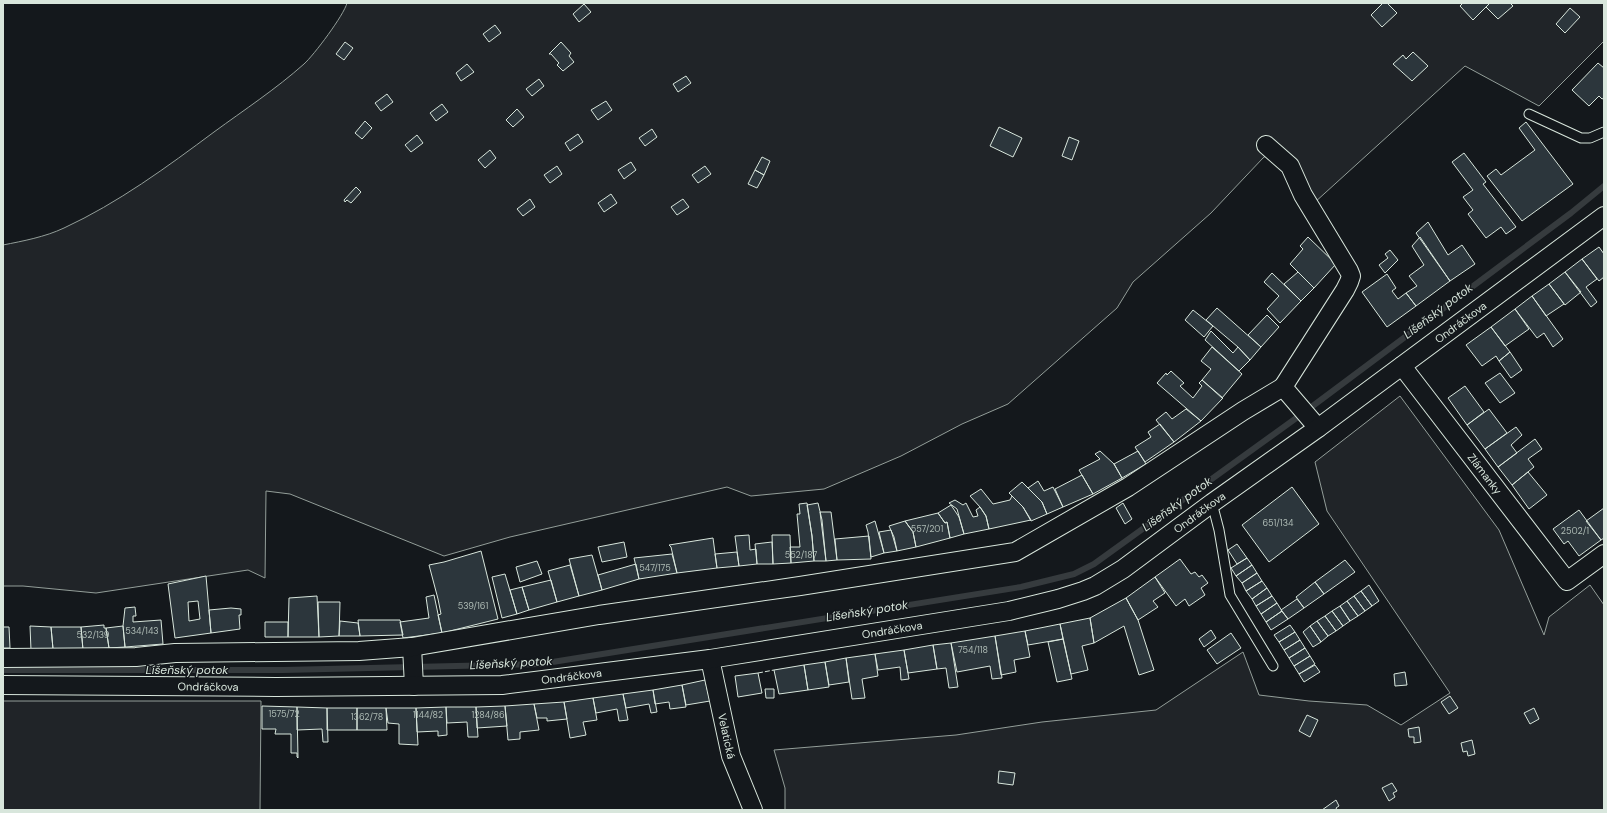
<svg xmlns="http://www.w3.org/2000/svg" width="1607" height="813" viewBox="0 0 1607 813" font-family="'DM Sans',sans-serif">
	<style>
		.green { fill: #202428; stroke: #939e99 }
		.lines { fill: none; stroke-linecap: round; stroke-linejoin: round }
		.stream { stroke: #363b3e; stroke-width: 6 }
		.building { fill: #2c363c; stroke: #d8e6dc; fill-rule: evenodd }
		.lane-casing { stroke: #d8e6dc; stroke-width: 11 }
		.street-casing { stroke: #d8e6dc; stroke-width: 20 }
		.lane { stroke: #14181c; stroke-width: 9 }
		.street { stroke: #14181c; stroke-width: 18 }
		.fence { stroke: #d8e6dc; stroke-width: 1; stroke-dasharray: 5 2; stroke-linecap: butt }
		.labels { text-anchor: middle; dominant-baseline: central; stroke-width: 3; stroke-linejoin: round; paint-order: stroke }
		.number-label { font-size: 9px; fill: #adbab4 }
		.street-label { font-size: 11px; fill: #d8e6dc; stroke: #14181c }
		.water-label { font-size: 12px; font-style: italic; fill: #d8e6dc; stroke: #14181c }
	</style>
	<rect width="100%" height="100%" fill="#14181c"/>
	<path class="green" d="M347,3H1604V41L1539,106L1465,66L1314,203L1275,149L1263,158L1211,213L1133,282L1117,308L1008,404L962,424L901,456L824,489L751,496L727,487L510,537L444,556L290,494L266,491L265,578L248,570L96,593L23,586H3V245C23,241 45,237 64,228C118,203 167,167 214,132C244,110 276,89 304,64C314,55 344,15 347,3Z
		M1400,396L1499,530L1544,635L1549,617L1590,585L1604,605V810H785V788L774,750L956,735L1042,722L1156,710L1243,652L1259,695L1309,701L1367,705L1401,725L1450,693L1327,511L1315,462Z
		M3,701H261L260,810H3Z"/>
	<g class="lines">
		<path class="stream" d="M3,670H283L540,664L1021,587L1074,574L1094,564L1306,411L1571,213L1604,186"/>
	</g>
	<path class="building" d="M1383,3H1387L1397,13L1382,27L1371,15Z
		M1463,3H1490L1473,20L1460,6Z
		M1490,3H1510L1513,6L1498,19L1486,7Z
		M584,4L591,12L579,22L573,14Z
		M1570,8L1580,17L1565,33L1556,24Z
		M495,25L501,33L489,42L483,34Z
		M345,42L353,48L344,60L336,54Z
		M561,42L571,53L569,56L574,62L563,71L557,65L559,63L551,54H549Z
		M1413,52L1428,66L1412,81L1393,64L1403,55L1406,59Z
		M1598,63L1604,68V98L1602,99L1599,96L1589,106L1572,90Z
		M467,64L474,72L461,81L456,73Z
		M686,76L691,83L678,92L673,84Z
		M539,79L544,86L532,96L526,89Z
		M387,94L393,102L381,111L375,103Z
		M606,101L612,110L598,120L591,110Z
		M442,104L448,112L436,121L430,113Z
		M517,109L524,117L513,127L506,120Z
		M365,121L372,128L362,139L355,133Z
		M1526,122L1573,184L1522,221L1487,176L1496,169L1501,175L1535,150L1519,128Z
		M999,127L1022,138L1013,157L990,146Z
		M652,129L657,137L645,146L639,138Z
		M578,134L583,142L570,151L565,143Z
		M417,135L423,143L411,152L405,145Z
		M1069,137L1079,141L1072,160L1062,156Z
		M490,150L496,158L485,168L478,160Z
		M1464,153L1486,182L1483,184L1516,227L1506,234L1501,227L1486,238L1468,214L1473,210L1463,197L1473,190L1452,162Z
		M762,157L770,161L764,175L755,170Z
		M631,162L636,170L624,179L618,170Z
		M557,166L562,174L550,183L544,175Z
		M705,166L711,174L698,183L692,175Z
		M755,170L764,175L757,188L748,184Z
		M356,187L361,192L351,203L347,200L345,202L344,200Z
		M611,194L617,203L604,212L598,203Z
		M530,199L535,207L523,216L517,209Z
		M683,199L689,207L677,215L671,207Z
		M1428,222L1448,255L1462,245L1475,264L1450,281L1416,233Z
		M1308,237L1336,264L1314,288L1290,264L1303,249L1300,246Z
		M1420,237L1450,281L1416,306L1406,293L1417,286L1409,276L1424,265L1412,246Z
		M1599,247L1604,254V277L1599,281L1582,259Z
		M1390,250L1398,260L1385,273L1379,265L1388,258L1385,254Z
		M1582,259L1597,279L1586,287L1597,302L1591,307L1565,272Z
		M1298,272L1314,288L1301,301L1284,284Z
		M1565,272L1581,292L1565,305L1549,284Z
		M1272,273L1301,301L1280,323L1267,309L1279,296L1264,282Z
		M1387,274L1396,288L1392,291L1398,299L1406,293L1416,306L1387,327L1362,292Z
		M1549,284L1564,304L1546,316L1532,296Z
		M1532,296L1563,339L1553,347L1544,333L1537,338L1515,309Z
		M1217,308L1261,347L1250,360L1238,347L1206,320Z
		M1515,309L1529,329L1505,346L1491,327Z
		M1193,310L1213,326L1204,337L1185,320Z
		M1267,315L1279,327L1261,347L1248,335Z
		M1491,327L1510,352L1499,361L1496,356L1482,366L1466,345Z
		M1211,331L1233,353L1238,347L1250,360L1239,371L1205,340Z
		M1212,347L1242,374L1222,398L1202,380L1211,369L1201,361Z
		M1510,352L1522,370L1511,378L1499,361Z
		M1171,371L1184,383L1180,386L1193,398L1202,386L1199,383L1202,380L1223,398L1201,421L1157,383L1166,373L1167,375Z
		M1500,373L1515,393L1500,403L1485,383Z
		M1465,386L1484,412L1467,425L1448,398Z
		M1186,409L1201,421L1174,442L1156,420L1166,412L1172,419Z
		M1489,409L1507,433L1485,449L1467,425Z
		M1160,424L1174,442L1145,462L1135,447L1151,437L1148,432Z
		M1516,427L1522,435L1511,445L1517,453L1498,467L1485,449Z
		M1535,439L1542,449L1528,459L1534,467L1512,485L1498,467Z
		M1100,451L1114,464L1122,478L1093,494L1079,470L1100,459L1095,454Z
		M1138,451L1146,464L1122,478L1114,464Z
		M1528,472L1547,495L1529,509L1512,485Z
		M1082,475L1093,494L1063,507L1055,489Z
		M1038,481L1044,491L1053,487L1063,507L1047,514L1042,502L1028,488Z
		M1022,482L1042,502L1047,514L1031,521L1023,507L1009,493Z
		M1292,487L1319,524L1269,562L1242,525Z
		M981,489L993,504L1010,500L1012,496L1023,507L1031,520L989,529L986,516L980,507L970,496Z
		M955,500L963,505L966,503L973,517L978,516L976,510L980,507L986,516L989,529L964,534L957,509L949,503Z
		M807,503L812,536L814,561L791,563L790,547H800L797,514H800L799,504Z
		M818,503L822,520L826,561H814L812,536L807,505Z
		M1123,503L1132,519L1125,524L1116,508Z
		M951,505L959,517L964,534L950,538L947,522L945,523L938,513Z
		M1604,508V538L1601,540L1586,521Z
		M1579,510L1601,540L1579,556L1568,541L1564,544L1553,529Z
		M820,512H831L837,560L826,561Z
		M938,513L945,523L947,522L950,538L916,547L913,532L905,521Z
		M875,521L884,553L871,557L868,532L866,525Z
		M905,521L913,532L916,547L897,551L894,537L889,526Z
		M891,530L897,551L884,553L879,532Z
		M749,535L750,550L756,549L757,564L739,566L735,536Z
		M772,535H790L791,563L773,564Z
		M869,536L871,559L837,560L835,539Z
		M713,538L717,568L677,573L671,547L669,545Z
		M624,542L627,557L602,562L598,547Z
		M772,542L773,564H757L755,544Z
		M1237,544L1247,558L1237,564L1228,550Z
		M481,551L498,619L442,633L438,615L441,614L438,599L429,565L444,562Z
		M737,552L739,566L717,568L715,554Z
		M672,554L677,573L639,579L634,558Z
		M592,555L602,590L579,596L569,559Z
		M1247,558L1252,565L1236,576L1231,568Z
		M1180,559L1191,574L1195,572L1199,577L1202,575L1208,583L1201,588L1205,595L1189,606L1185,599L1176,606L1155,577Z
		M1345,560L1355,572L1324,594L1315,582Z
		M537,561L542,574L520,582L516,567Z
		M636,564L639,579L602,590L598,575Z
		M570,565L579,596L557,602L548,571Z
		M1252,565L1257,573L1242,583L1236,576Z
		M1257,573L1262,581L1246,591L1242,583Z
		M505,574L517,614L502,618L492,577Z
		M206,576L211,633L175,638L168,584ZM198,601L200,619L189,621L188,602Z
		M1155,577L1165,593L1153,601L1158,607L1138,620L1126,598Z
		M551,580L557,602L529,610L522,587Z
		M1262,581L1267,588L1252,599L1246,591Z
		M1315,582L1324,594L1304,608L1296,597Z
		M1369,585L1379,601L1372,606L1361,591Z
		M522,587L529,610L517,614L510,590Z
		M1267,588L1272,596L1256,606L1252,599Z
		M1361,591L1372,606L1365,611L1354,596Z
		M434,595L442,633L403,638L400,622L429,618L426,597Z
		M317,596L319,637H288L289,598Z
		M1272,596L1277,603L1261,614L1256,606Z
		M1354,596L1365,611L1358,616L1347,601Z
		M1126,598L1138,620L1154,670L1139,675L1124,626L1094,643L1090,618Z
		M1297,599L1304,608L1288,619L1281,610Z
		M1347,601L1358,616L1350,621L1340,606Z
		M318,602H340L339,636L319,637Z
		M1277,603L1282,611L1266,622L1261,614Z
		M1340,606L1350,621L1343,626L1332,611Z
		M135,607L136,616H133V622L161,620L163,644L125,647L123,626L125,608Z
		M231,608L241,609V615H239L240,629L211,633L209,610Z
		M1282,611L1288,619L1271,630L1266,622Z
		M1332,611L1343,626L1336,631L1325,616Z
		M1325,616L1336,631L1328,636L1317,621Z
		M1090,618L1094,643L1082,646L1088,670L1071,674L1060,624Z
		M358,620H400L403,635L360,636Z
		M340,621L358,623L360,636H339Z
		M1317,621L1328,636L1321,642L1310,626Z
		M265,622H288V637H265Z
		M1060,624L1063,639L1028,645L1025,631Z
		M104,625V628H106L109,648L83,650L81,627Z
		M1290,625L1295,632L1279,642L1274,635Z
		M30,626L51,627L53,649L31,650Z
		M123,626L125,647L109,648L106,628Z
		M1310,626L1321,642L1313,647L1303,632Z
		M3,627H9L10,648H3Z
		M51,627H81L83,650L53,649Z
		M1211,630L1216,638L1204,647L1199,639Z
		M1025,631L1030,657L1014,660L1016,672L1001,675L995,636Z
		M1295,632L1300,640L1284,650L1279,642Z
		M1231,633L1241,648L1217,664L1207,650Z
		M995,636L1002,678L992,679L990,666L957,672L951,643Z
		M1063,639L1072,679L1057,682L1048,642Z
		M1300,640L1305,648L1289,658L1284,650Z
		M951,643L958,687L949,688L946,668L937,669L933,645Z
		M933,645L937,669L908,673L904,650Z
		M1305,648L1310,656L1294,666L1289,658Z
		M904,650L909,679L901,680L900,667L878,670L875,654Z
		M875,654L878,676L862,679L865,698L852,699L846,658Z
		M1310,656L1315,664L1299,674L1294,666Z
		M846,658L849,682L829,685L825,662Z
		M825,662L829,687L808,690L804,665Z
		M804,665L808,690L779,694L774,670Z
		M1315,665L1320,672L1304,682L1299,674Z
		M1405,672L1407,685L1395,686L1394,674Z
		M758,673L762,693L738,697L735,676Z
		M705,680L710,701L686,705L682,685Z
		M682,685L686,707L670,709L669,702L655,704L653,690Z
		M765,689H774V698H766Z
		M653,690L657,712L651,713L649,704L626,708L623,694Z
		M623,694L628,720L619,721L617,709L596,713L593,698Z
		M1450,696L1458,708L1449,714L1441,702Z
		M593,698L597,720L583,722L586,735L570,738L564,702Z
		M564,702L567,719L547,721V718H537L534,704Z
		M534,704L539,730L520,732V739L508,740L505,706Z
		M262,706L297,707L298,758L297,757V753H291V734H275L276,729H262Z
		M505,706L507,726L477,728L476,707Z
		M297,707L327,708L328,742H323L322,729L297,730Z
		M446,707L447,735L438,736V731L417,732L416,708Z
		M446,707H476L478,737H468L467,722L447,723Z
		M327,708H357V730H327Z
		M357,708H386L387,730H357Z
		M386,708H416L418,745L399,744V724L388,723Z
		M1534,708L1539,719L1530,724L1524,713Z
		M1307,715L1318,720L1310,737L1299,731Z
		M1419,727L1421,742L1414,743V737H1409L1408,729Z
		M1472,740L1475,754L1468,756L1467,751L1463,752L1461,743Z
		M999,771L1015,773L1013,785L998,783Z
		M1392,783L1397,791L1393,793L1395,797L1389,801L1382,788Z
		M1336,800L1339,806L1336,808L1337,810H1322Z"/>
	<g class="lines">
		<g class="lane-casing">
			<path id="lane" d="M1529,114L1581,138H1590L1604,132
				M1212,503L1219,530L1230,595L1273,666"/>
		</g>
		<g class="street-casing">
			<g id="street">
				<path d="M1266,145L1290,166L1303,195L1349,271L1351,276L1349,282L1345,290L1283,387L1318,428"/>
				<path id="s1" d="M1402,366L1567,581L1604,554"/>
				<path d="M412,647L414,686"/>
				<path d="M3,658L136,657L175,653L359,651L412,647L599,615L800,586L1015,552L1128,487L1243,411L1283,387"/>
				<path id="s2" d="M710,659L731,756L753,810"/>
				<path id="s3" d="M3,685L276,687L502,685L710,659L1009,611L1058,599L1083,591L1095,586L1123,569L1212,503L1318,428L1604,216"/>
			</g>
		</g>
		<use href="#lane" class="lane"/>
		<use href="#street" class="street"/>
		<path class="fence" d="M758,673L774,670"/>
	</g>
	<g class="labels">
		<g class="number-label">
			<text x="1278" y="523">651/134</text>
			<text x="927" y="529">557/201</text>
			<text x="1575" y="531">2502/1</text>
			<text x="801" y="555">552/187</text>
			<text x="655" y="568">547/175</text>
			<text x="473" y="606">539/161</text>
			<text x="142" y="631">534/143</text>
			<text x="93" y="635">532/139</text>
			<text x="973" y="650">754/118</text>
			<text x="284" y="714">1575/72</text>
			<text x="428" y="715">1144/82</text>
			<text x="488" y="715">1284/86</text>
			<text x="367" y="717">1362/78</text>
		</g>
		<g class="street-label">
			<text stroke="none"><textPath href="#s3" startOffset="1552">Ondráčkova</textPath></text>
			<text stroke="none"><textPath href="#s1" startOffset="136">Zlámanky</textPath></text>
			<text stroke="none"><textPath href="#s3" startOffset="1229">Ondráčkova</textPath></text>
			<text stroke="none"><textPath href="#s3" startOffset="893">Ondráčkova</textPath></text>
			<text stroke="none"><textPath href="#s3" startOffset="569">Ondráčkova</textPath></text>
			<text stroke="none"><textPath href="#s3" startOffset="205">Ondráčkova</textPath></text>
			<text stroke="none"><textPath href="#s2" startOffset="79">Velatická</textPath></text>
		</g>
		<g class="water-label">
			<text transform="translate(1438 311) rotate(-37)">Líšeňský potok</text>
			<text transform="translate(1177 504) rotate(-36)">Líšeňský potok</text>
			<text transform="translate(867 611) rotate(-9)">Líšeňský potok</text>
			<text transform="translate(511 663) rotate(-3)">Líšeňský potok</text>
			<text x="187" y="670">Líšeňský potok</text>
		</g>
	</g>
	<rect width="1607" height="813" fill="none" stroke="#d8e6dc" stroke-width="8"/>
</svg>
